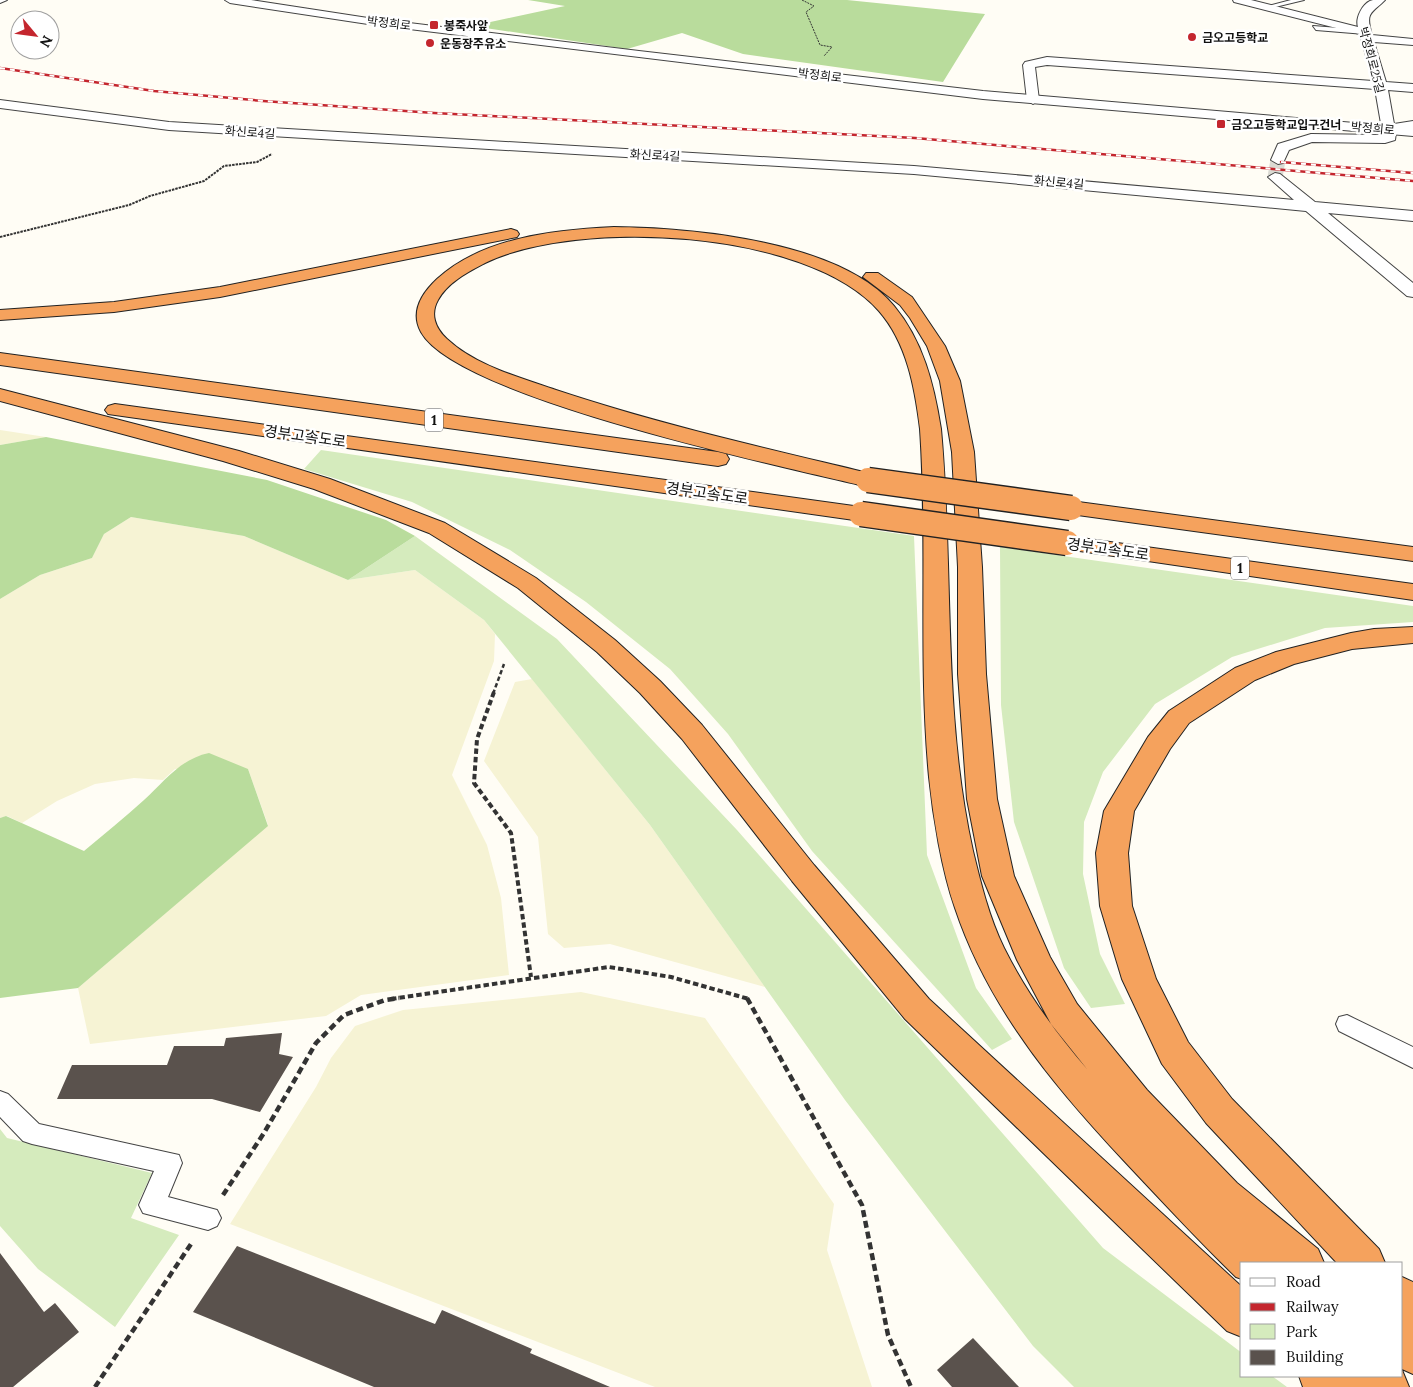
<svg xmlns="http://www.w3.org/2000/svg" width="1413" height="1387" viewBox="0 0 1413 1387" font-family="Lora,'Noto Sans KR',serif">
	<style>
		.farmland { fill: #f6f3d4 }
		.green { fill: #d5ebbd }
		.forest { fill: #b9dc9c }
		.building { fill: #5a524d }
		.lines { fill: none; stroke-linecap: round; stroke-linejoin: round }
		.minor-tunnel { stroke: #dbdad3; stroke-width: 15; stroke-dasharray: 15 8; stroke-linecap: butt }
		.service-casing { stroke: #444; stroke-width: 2 }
		.minor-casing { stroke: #444; stroke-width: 2 }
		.tertiary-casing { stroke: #444; stroke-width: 2 }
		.motorway-casing { stroke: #222; stroke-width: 2 }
		.path-far4 { stroke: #333; stroke-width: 1; stroke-dasharray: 2 1; stroke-linecap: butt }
		.path-far3 { stroke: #333; stroke-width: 2; stroke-dasharray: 2.5 1; stroke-linecap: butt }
		.path-far2 { stroke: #333; stroke-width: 2.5; stroke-dasharray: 4.5 2.5; stroke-linecap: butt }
		.path-far1 { stroke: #333; stroke-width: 4; stroke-dasharray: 5.5 3; stroke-linecap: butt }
		.path { stroke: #333; stroke-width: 4.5; stroke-dasharray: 7 4; stroke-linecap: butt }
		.service { fill: #fff; fill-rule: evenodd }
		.minor { fill: #fff; fill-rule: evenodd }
		.tertiary { fill: #fff; fill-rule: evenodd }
		.motorway { fill: #f5a25d; fill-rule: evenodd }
		.rail-casing { stroke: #c4262e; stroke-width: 2.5 }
		.rail { stroke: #fff; stroke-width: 2; stroke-dasharray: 5; stroke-linecap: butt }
		.motorway-bridge-casing { stroke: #222; stroke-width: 27; stroke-linecap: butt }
		.motorway-bridge { stroke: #f5a25d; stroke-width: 24 }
		.poi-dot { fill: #c4262e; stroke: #fff; stroke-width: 2 }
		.labels { text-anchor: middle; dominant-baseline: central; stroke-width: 5; stroke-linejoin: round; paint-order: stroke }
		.far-street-label { font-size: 12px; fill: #111; stroke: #fff }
		.far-poi-label { font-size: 12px; font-weight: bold; fill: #111; stroke: #fff; text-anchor: start }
		.shield { fill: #fff; stroke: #585858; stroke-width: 1 }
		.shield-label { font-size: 14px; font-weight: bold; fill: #111 }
		.street-label { font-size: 15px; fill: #111; stroke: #fff }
	</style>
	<rect width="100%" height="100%" fill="#fffdf5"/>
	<path class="farmland" d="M0,430L46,437L0,445Z
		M131,517L244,536L348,580L415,570L484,620L495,634L494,661L452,775L487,845L501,898L509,975L361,995L326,1016L90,1044L78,988L268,825L248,769H175L163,780L134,778L95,784L57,801L22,823L7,816L0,818V599L40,575L92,558L104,534Z
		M532,679L650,825L765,987L610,944L564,948L548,934L538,837L484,761L515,682Z
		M581,992L705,1018L834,1204L827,1250L872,1387H655L230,1224L316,1087L331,1058L355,1026L403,1010Z"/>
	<path class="green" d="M321,450L914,536L927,855L976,988L1012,1039L992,1050L812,851L728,734L670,669L586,602L510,550L412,502L304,469Z
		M415,536L557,639L737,830L1103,1248L1242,1353V1376H1272L1287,1387H1074L1033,1346L845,1100L650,825L484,620L415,570L348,580Z
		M1000,547L1413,606V622L1325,628L1232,657L1155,704L1103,772L1084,822L1083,874L1100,954L1125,1004L1091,1008L1064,968L1014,822L1001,705Z
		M0,1129L7,1138L152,1173L131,1218L179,1235L115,1327L38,1269L0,1226Z"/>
	<path class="forest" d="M528,0H847L985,14L943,82L743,54L682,33L627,49L472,26L565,6Z
		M46,437L267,480L386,520L415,536L348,580L244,536L131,517L104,534L92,558L40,575L0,599V445Z
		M209,753L248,769L268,826L78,988L0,998V818L6,816L84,851C104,834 124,818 144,800C165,781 180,759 209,753Z"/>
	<path class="building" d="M282,1033L279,1054L293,1057L260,1112L212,1099H57L72,1065H167L174,1046H224L226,1038Z
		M237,1246L435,1324L442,1310L532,1349L530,1353L610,1387H374L193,1312Z
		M0,1253L44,1312L55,1303L79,1332L13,1387H0Z
		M973,1338L1019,1387H952L937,1370Z"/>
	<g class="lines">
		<path class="minor-tunnel" d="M1275,177L1278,160"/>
		<g class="service-casing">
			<path id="service" d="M1291,0H1304L1267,9L1264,7Z
				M1313,26L1365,30L1369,32L1365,34L1316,30Z
				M1347,1015L1413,1047V1068L1339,1031L1336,1024L1339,1017Z
				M0,1091L8,1094L39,1124L179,1155L182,1163L168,1197L217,1210L221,1218L217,1226L208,1230L143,1213L139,1205L154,1171L32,1144L23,1141L0,1117Z"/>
		</g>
		<g class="minor-casing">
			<path id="minor" d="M1233,0H1251L1358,27C1355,18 1363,2 1373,0C1376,0 1381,0 1385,0C1371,14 1365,12 1372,35L1413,39V45L1374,42L1386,82L1413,84V92L1388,90L1394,124L1413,121V129L1396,132L1395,140L1385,143L1312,142L1289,150L1283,163L1278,164L1271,160L1278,144L1311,134L1383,135L1375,89L1047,65L1035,67L1039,100L1033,104L1027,100L1023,65L1025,62L1047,57L1373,81L1360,34L1234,2Z
				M0,100L169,122L914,166L1294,200L1268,177L1275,173L1280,174L1315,202L1413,211V221L1328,213L1413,283V297L1407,296L1306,211L914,174L169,130L0,108Z"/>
		</g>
		<g class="tertiary-casing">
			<path id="tertiary" d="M0,0H7L0,3Z
				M225,0H251L368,18L639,51L983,91L1413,128V136L983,99L368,24L230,3Z"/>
		</g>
		<g class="motorway-casing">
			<path id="motorway" d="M614,227C692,228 841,241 894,306C923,341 934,384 941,429C954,569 942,712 973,851C981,884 989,917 1004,948C1026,992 1055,1032 1087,1069L1051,1024L1017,960L982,876L967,799L958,674V567L952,452L940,381L927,346L910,318L900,305L863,277L866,273H878L912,297L945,346L960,381L974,452L982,567L986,674L997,799L1014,876L1050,957L1077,1004L1147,1090L1237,1183L1318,1249L1324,1263H1242V1279L1236,1277C1204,1246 1174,1214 1143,1181C1066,1100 991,1016 955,908C942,871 933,817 929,777C918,661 928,545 920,429C915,388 907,343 879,311C807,229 578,218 485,263C468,272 448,282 438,300C430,314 435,328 447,339C476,366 519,377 556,390C661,425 769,449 876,475L879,480L876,485L868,487C786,467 457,398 421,332C410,312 422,293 437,279C483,237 555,230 614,227Z
				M511,229L517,231L519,234L517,237L220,297L114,312L0,320V310L114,302L220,287Z
				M0,353L718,452L726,454L729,459L726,464L718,466L0,365Z
				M0,389L239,451L330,479L445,523L536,578L615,640L660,681L702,725L814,865L929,999L1242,1287V1337L1227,1331L905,1019L792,881L682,739L640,693L597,652L518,588L429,533L314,489L223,461L0,401Z
				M115,404L861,507L869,509L873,514L869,519L861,521L108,414L105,410L108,406Z
				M1071,501L1413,547V561L1063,513L1060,508L1063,503Z
				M1067,536L1413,584V600L1059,548L1055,543L1059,538Z
				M1413,627V643L1352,649L1294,664L1255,680L1189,723L1170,749L1134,811L1128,853L1132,906L1156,979L1188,1042L1232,1099L1379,1249L1385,1263H1337L1206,1123L1162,1064L1122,979L1100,906L1096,853L1104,811L1148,737L1169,711L1235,668L1276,652L1351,633L1374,629Z
				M1402,1277L1413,1282V1374L1402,1369Z
				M1402,1370L1409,1387H1303L1299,1376H1402Z"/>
		</g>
		<path class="path-far4" d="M802,0L814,6L806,12L820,45L832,47L824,56"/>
		<path class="path-far3" d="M0,237L129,205L150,196L204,181L224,166L257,162L272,154"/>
		<path class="path-far2" d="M493,694L504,664"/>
		<path class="path-far1" d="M494,692L477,739L474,783L511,833L531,977
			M391,999L609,967L671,977L749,999"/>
		<path class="path" d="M747,998L862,1205L888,1335L911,1387
			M223,1195L264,1133L316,1043L344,1015L385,1000L399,998
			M95,1387L191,1244"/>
		<use href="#service" class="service"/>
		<use href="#minor" class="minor"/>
		<use href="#tertiary" class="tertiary"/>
		<use href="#motorway" class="motorway"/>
		<g class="rail-casing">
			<path id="rail" d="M0,68L154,91L263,101L434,113L915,138L1413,181
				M1281,162L1413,173"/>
		</g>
		<use href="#rail" class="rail"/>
		<g class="motorway-bridge-casing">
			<path id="motorway-bridge" d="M868,480L1071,508
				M861,514L1067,543"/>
		</g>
		<use href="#motorway-bridge" class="motorway-bridge"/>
	</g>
	<g class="poi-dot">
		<rect x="429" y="20" width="10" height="10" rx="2.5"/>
		<circle cx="1192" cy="37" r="5"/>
		<circle cx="430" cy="43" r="5"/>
		<rect x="1216" y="119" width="10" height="10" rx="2.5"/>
	</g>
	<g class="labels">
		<g class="far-street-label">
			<text transform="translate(389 23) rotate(7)">박정희로</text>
			<text transform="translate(1372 60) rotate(75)">박정희로25길</text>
			<text transform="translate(820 75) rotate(7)">박정희로</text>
			<text transform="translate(1373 128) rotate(5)">박정희로</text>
			<text transform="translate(250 132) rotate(4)">화신로4길</text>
			<text transform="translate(655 155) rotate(3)">화신로4길</text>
			<text transform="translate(1059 182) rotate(5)">화신로4길</text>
		</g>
		<g class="far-poi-label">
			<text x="444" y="25">봉죽사앞</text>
			<text x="1202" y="37">금오고등학교</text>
			<text x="440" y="43">운동장주유소</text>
			<text x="1231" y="124">금오고등학교입구건너</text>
		</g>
		<g class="shield">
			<rect x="425" y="408.5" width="18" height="23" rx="4"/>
			<rect x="1231" y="556.5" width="18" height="23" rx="4"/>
		</g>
		<g class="shield-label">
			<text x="434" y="420">1</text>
			<text x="1240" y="568">1</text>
		</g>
		<g class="street-label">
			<text transform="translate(305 436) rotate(8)">경부고속도로</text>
			<text transform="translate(707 493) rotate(8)">경부고속도로</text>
			<text transform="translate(1108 549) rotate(8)">경부고속도로</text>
		</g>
	</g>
	<rect x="1240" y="1262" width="162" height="115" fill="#ffffff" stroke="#a0a0a0"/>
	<rect x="1250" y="1278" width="25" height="8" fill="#ffffff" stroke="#a0a0a0"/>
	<text x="1286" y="1287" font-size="15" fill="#111111">Road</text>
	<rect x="1250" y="1303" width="25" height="8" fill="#c4262e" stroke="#a0a0a0"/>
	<text x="1286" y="1312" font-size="15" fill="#111111">Railway</text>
	<rect x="1250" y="1324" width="25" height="15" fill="#d5ebbd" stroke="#a0a0a0"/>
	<text x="1286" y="1337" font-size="15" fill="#111111">Park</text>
	<rect x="1250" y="1350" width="25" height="15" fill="#5a524d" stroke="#a0a0a0"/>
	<text x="1286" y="1362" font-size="15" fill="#111111">Building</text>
	<g transform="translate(35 35) rotate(119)"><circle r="24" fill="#ffffff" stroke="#a0a0a0"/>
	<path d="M0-4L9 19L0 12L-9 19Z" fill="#c4262e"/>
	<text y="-8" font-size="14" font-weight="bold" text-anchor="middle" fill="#111111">N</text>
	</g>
</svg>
